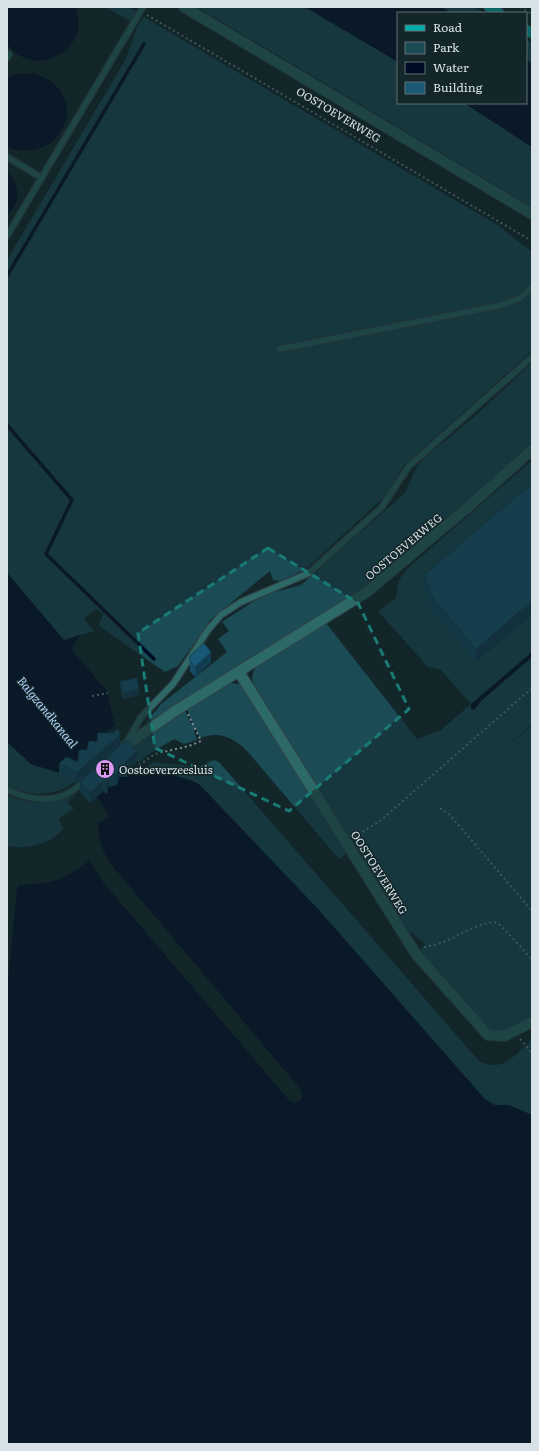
<svg xmlns="http://www.w3.org/2000/svg" width="539" height="1451" viewBox="0 0 539 1451" font-family="Literata,serif">
	<style>
		.green { fill: #1b4c55 }
		.water { fill: #000b26 }
		.lines { fill: none; stroke-linecap: round; stroke-linejoin: round }
		.stream { stroke: #000b26; stroke-width: 3.5 }
		.lane-casing { stroke: #324448; stroke-width: 8 }
		.street-casing { stroke: #324448; stroke-width: 12 }
		.primary-casing { stroke: #324448; stroke-width: 12 }
		.path { stroke: #7b8a8e; stroke-width: 2; stroke-dasharray: 2 3; stroke-linecap: butt }
		.lane { stroke: #2d6967; stroke-width: 5.5 }
		.street { stroke: #2d6967; stroke-width: 10 }
		.primary { stroke: #00afab; stroke-width: 10 }
		.wall { fill: #164d65 }
		.shaded-wall { fill: #123e53 }
		.building { fill: #1a5976; stroke: #123e53 }
		.marked { fill: none; stroke: #197b74; stroke-width: 3; stroke-dasharray: 8 5; stroke-linejoin: round }
		.labels { text-anchor: middle; dominant-baseline: central; stroke-width: 3; stroke-linejoin: round; paint-order: stroke }
		.street-label { font-size: 11px; fill: #d6e2e5; stroke: #13262a }
		.poi-label { font-size: 11px; fill: #d6e2e5; stroke: #13262a; text-anchor: start }
		.water-label { font-size: 12px; font-style: italic; fill: #b2d3fa; stroke: #13262a }
	</style>
	<rect width="100%" height="100%" fill="#13262a"/>
	<path class="green" d="M105,7H128L136,11L130,21Z
		M197,7H305L398,62V103H464L532,147V207Z
		M441,7H474L484,13H451Z
		M144,17L499,226L532,252V351L404,465L385,496L306,569L280,581L273,580L270,571L209,621V623L178,666L165,672L99,626L103,614L96,609L84,619L94,631L64,640L7,573V260L126,59L138,25Z
		M526,39L532,43V64L526,60Z
		M532,363V443L456,512L361,590L145,724L161,704L227,652L218,639L229,631L222,622L254,601L271,593L301,585L405,493L417,466L429,454L474,417Z
		M532,460V652L470,706L474,710L481,701L532,657V724L465,782L532,725V1019L503,1032L489,1030L419,952L425,944L406,928L400,919L253,684C251,676 253,671 258,665L326,623L417,739L441,730L471,704L441,670L428,667L378,611L396,598L399,580L407,569Z
		M228,683L241,684L349,851L339,859L247,751C233,737 219,731 200,738L196,729L194,731L197,740L184,744L174,739L146,756L139,763L127,749L185,711L191,723L192,722L187,709Z
		M7,742L31,764L78,779C61,796 28,799 7,784Z
		M214,760L219,762L479,1061C503,1074 517,1053 532,1039L531,1162L154,770L148,773L146,771L144,772L146,775L145,776L140,771L153,762L198,767Z
		M77,794L67,802L74,809L59,818L63,828C54,844 24,850 7,846V795C30,806 54,804 77,794Z"/>
	<path class="water" d="M7,7H76C92,51 34,81 7,44Z
		M305,7H441L451,13H398V62Z
		M526,60L532,64V147L464,103H526Z
		M34,73C40,76 46,78 51,81C88,110 55,166 7,147V78L17,74Z
		M7,172C21,184 21,204 7,215Z
		M7,573L64,640L81,635L71,649L107,691L115,725L107,732L109,740L60,773L31,764L7,742Z
		M532,652V657L481,701L474,710L471,709V704Z
		M131,766L135,770L137,768L145,776L154,769L193,781L200,785L318,909L485,1099L495,1105H509L532,1115V1444H7V994L17,888L19,885C52,883 63,882 89,860L103,882L289,1100C294,1104 297,1103 302,1099V1091L115,869C103,853 99,845 98,824L109,816L97,797Z"/>
	<g class="lines">
		<path class="stream" d="M7,276L144,44
			M7,425L72,500L46,554L154,659"/>
		<g class="lane-casing">
			<path id="lane" d="M7,58L9,54
				M7,157L42,178
				M7,236L143,7
				M280,349L502,305L520,298L532,287
				M127,742L141,717L173,684L208,630L221,615L241,602L309,573L381,508L409,466L532,357
				M7,789C22,798 45,802 62,796C71,793 79,786 86,780"/>
		</g>
		<g class="street-casing">
			<path id="street" d="M184,7L532,214
				M239,672L416,954L488,1035L504,1036L532,1022
				M125,746L175,711L367,592L467,508L532,450"/>
		</g>
		<g class="primary-casing">
			<path id="primary" d="M489,7L499,13
				M526,30L532,33"/>
		</g>
		<path class="path" d="M520,7L532,14
			M147,15L532,241
			M92,696L108,693
			M145,771L138,766L155,754L189,746L201,741L188,714
			M440,808L450,815L532,911
			M354,837L380,821L532,688
			M424,947C451,944 468,925 494,922L500,925L532,959
			M520,1039L532,1053"/>
		<use href="#lane" class="lane"/>
		<use href="#street" class="street"/>
		<use href="#primary" class="primary"/>
	</g>
	<path class="wall" d="M532,483L476,662L433,611L424,588V575Z
		M190,656L211,662L195,677L190,671Z
		M120,681L139,695L123,699L120,687Z
		M120,742L119,746L76,784L71,779L59,774V764L78,762L87,750Z
		M124,742L137,761L127,771V777H119L117,785L108,787L107,794L103,791L90,803L80,792V782Z"/>
	<path class="shaded-wall" d="M532,601V615L476,662V649Z
		M211,652V662L195,677V667Z
		M139,689V695L123,699V693Z
		M120,732V742L119,746L76,784V773Z
		M137,751V761L127,771V767L125,762Z
		M119,767V777L117,785V775Z
		M108,777V787L107,794V784Z
		M103,781V791L90,803V793Z"/>
	<path class="building" d="M532,483V601L476,649L433,598L424,575Z
		M204,643L211,652L195,667L190,661V656Z
		M137,678L139,689L123,693L120,681Z
		M118,729L120,732L119,736L76,773L71,769L59,764L66,757L78,762L79,750H87L89,741L97,742L98,733H113Z
		M129,741L137,751L125,762L127,767H119L117,775L108,777L107,784L103,781L90,793L80,782L124,742Z"/>
	<path d="M0 0H539V1451H0ZM268,548L358,603L409,709L289,811L155,748L138,633Z" fill="#13262a" fill-opacity=".55" fill-rule="evenodd"/>
	<path class="marked" d="M268,548L358,603L409,709L289,811L155,748L138,633Z"/>
	<defs>
		<g id="building-disc" transform="scale(1)"><circle r="9.5" fill="#da9af6" stroke="#13262a"/><path d="M-4-6H4V6H1V3H-1V6H-4ZM-2.5-4.3h1.7v1.8h-1.7ZM.8-4.3h1.7v1.8H.8ZM-2.5-1h1.7V.8h-1.7ZM.8-1h1.7V.8H.8Z" fill="#111"/></g>
	</defs>
	<g fill-rule="evenodd">
		<use href="#building-disc" x="105" y="769"/>
	</g>
	<g class="labels">
		<g class="street-label">
			<text transform="translate(339 114) rotate(31)">OOSTOEVERWEG</text>
			<text transform="translate(403 546) rotate(-40)">OOSTOEVERWEG</text>
			<text transform="translate(380 872) rotate(58)">OOSTOEVERWEG</text>
		</g>
		<g class="poi-label">
			<text x="119" y="769">Oostoeverzeesluis</text>
		</g>
		<g class="water-label">
			<text transform="translate(48 712) rotate(51)">Balgzandkanaal</text>
		</g>
	</g>
	<rect width="539" height="1451" fill="none" stroke="#d6e2e5" stroke-width="16"/>
	<rect x="397" y="12" width="130" height="92" fill="#13262a" stroke="#617175"/>
	<rect x="405" y="25" width="20" height="6" fill="#00afab" stroke="#617175"/>
	<text x="433" y="32" font-size="12" fill="#d6e2e5">Road</text>
	<rect x="405" y="42" width="20" height="12" fill="#1b4c55" stroke="#617175"/>
	<text x="433" y="52" font-size="12" fill="#d6e2e5">Park</text>
	<rect x="405" y="62" width="20" height="12" fill="#000b26" stroke="#617175"/>
	<text x="433" y="72" font-size="12" fill="#d6e2e5">Water</text>
	<rect x="405" y="82" width="20" height="12" fill="#1a5976" stroke="#617175"/>
	<text x="433" y="92" font-size="12" fill="#d6e2e5">Building</text>
</svg>
